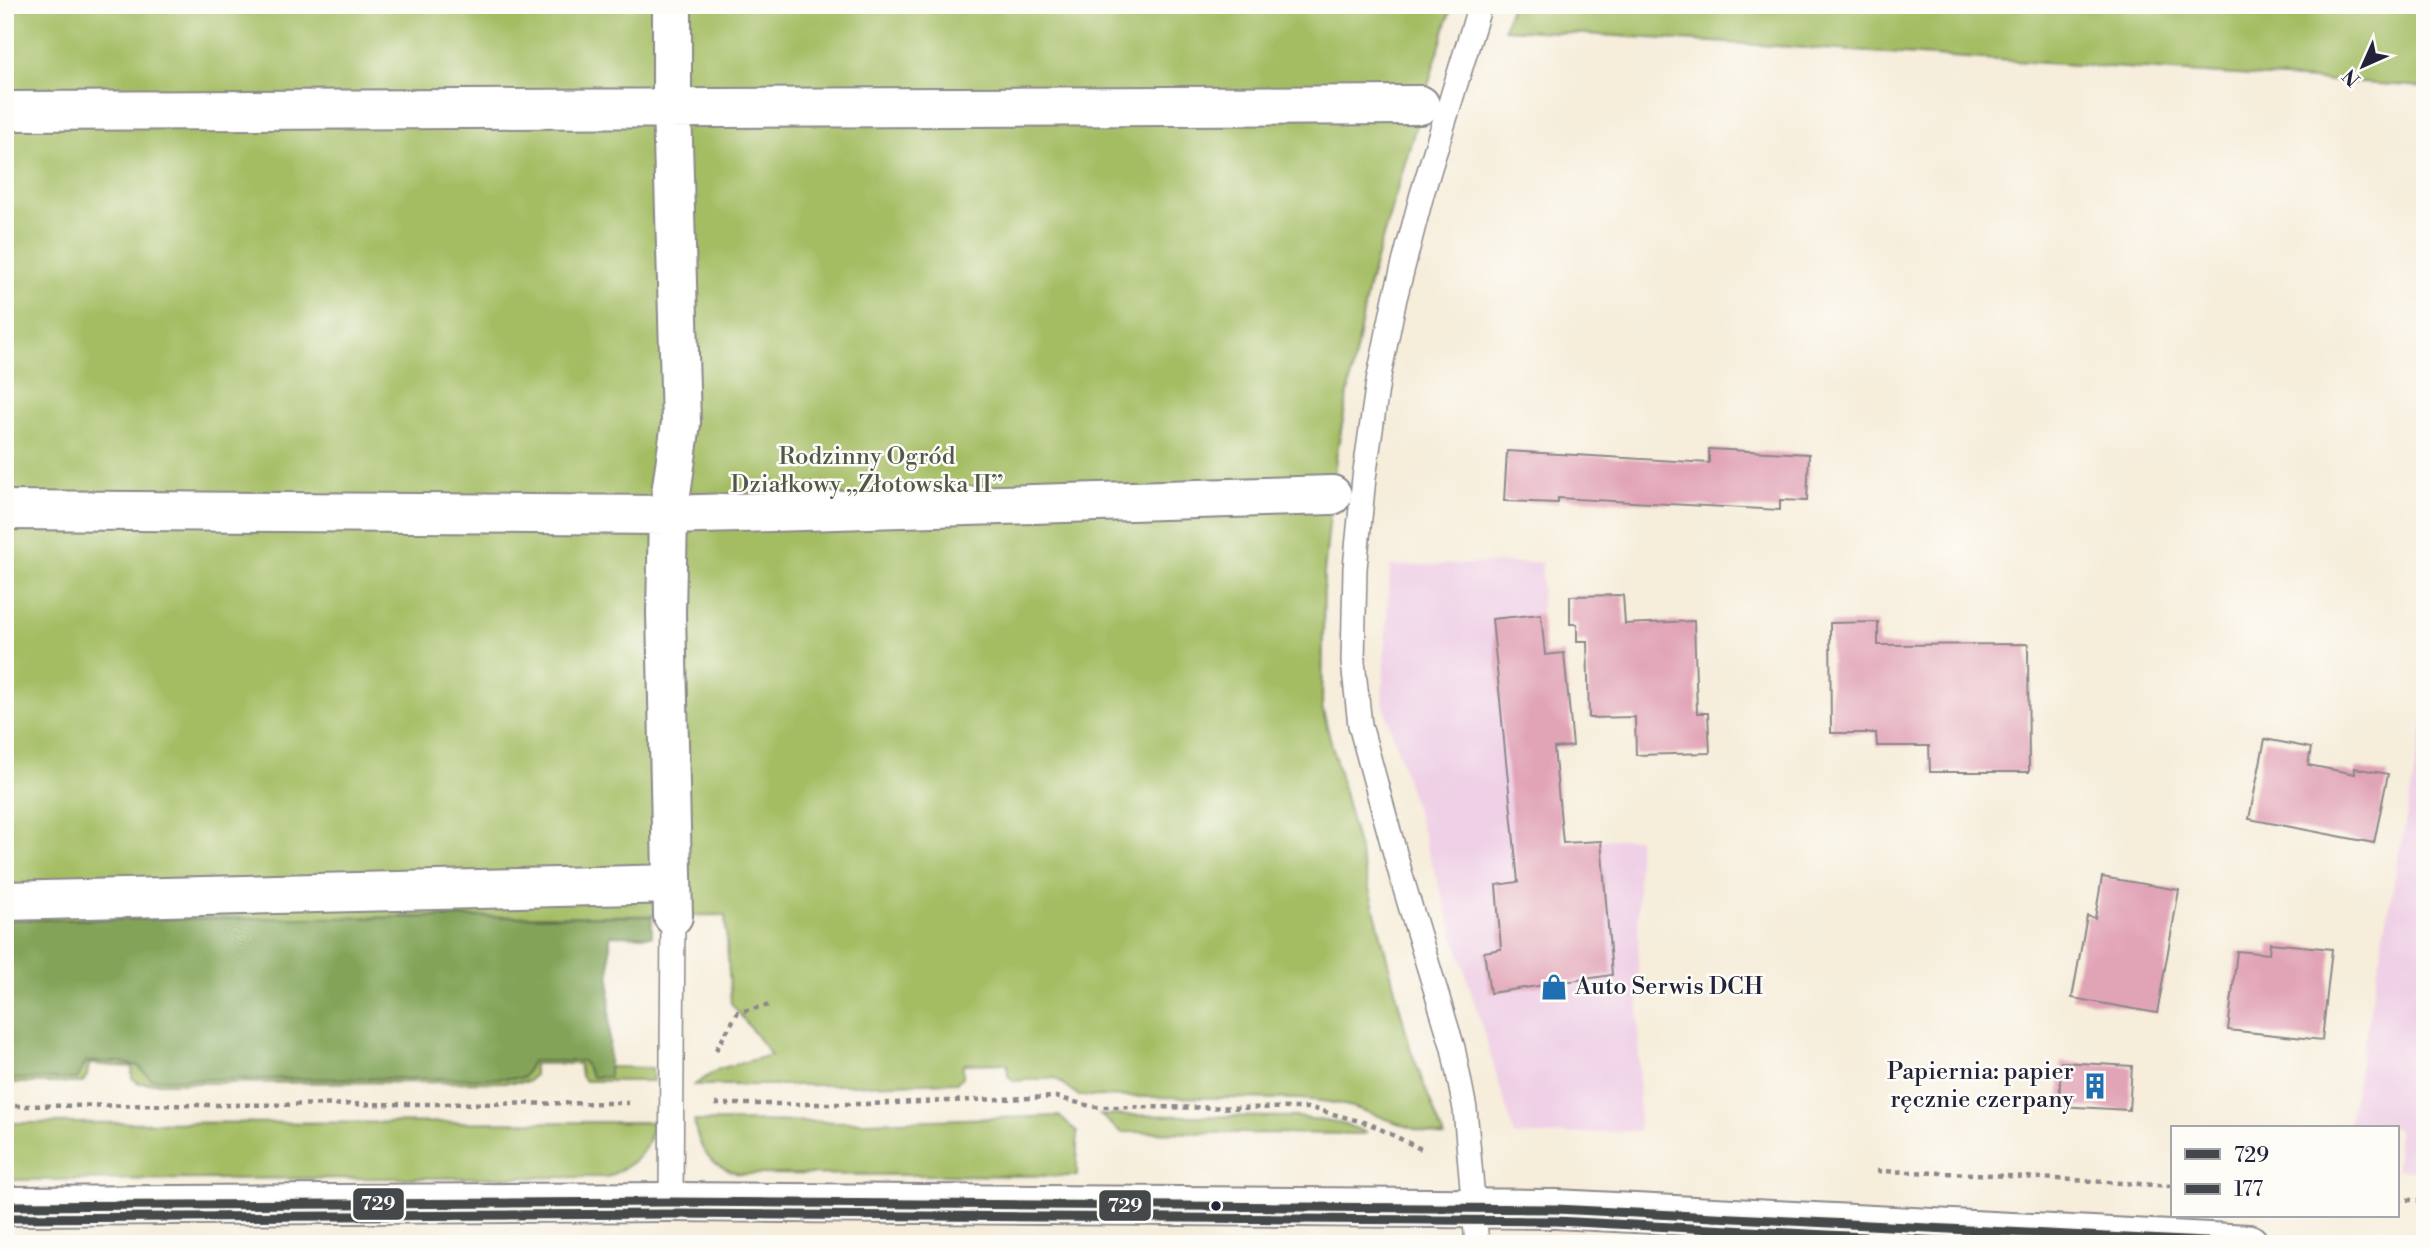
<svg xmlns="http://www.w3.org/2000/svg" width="2430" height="1249" viewBox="0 0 2430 1249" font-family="'Libre Bodoni',serif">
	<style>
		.built { fill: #efd0e6 }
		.green { fill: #a4bd63; stroke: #63704f; stroke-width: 2 }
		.forest { fill: #83a459; stroke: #52634a; stroke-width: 2 }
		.building { fill: #e1a3b6 }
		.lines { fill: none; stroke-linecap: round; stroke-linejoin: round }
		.service-casing { stroke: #8c888a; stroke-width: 26 }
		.minor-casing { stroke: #8c888a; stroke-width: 42 }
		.tertiary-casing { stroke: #8c888a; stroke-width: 42 }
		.path { stroke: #8c888a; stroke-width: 4.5; stroke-dasharray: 5 5; stroke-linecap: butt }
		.service { stroke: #fff; stroke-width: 23 }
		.minor { stroke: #fff; stroke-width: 38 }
		.tertiary { stroke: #fff; stroke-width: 38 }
		.bus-1-casing { stroke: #fdfcf7; stroke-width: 14 }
		.bus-2-casing { stroke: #fdfcf7; stroke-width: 14 }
		.bus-1 { stroke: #45484a; stroke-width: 9 }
		.bus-2 { stroke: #45484a; stroke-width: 9 }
		.bus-dot { fill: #22223b; stroke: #fdfcf7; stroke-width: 2.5 }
		.labels { text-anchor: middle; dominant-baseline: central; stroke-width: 5; stroke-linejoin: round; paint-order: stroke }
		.park-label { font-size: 24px; fill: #505849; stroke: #fdfcf7 }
		.poi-label { font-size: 24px; fill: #22223b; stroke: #fdfcf7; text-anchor: start }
		.line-badge { stroke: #fdfcf7; stroke-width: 2.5 }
		.badge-label { font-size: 19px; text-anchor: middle; font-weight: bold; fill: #fff }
	</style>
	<rect width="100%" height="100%" fill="#fdfcf7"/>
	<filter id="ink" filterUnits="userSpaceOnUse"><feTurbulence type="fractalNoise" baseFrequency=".0143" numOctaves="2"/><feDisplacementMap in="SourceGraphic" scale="14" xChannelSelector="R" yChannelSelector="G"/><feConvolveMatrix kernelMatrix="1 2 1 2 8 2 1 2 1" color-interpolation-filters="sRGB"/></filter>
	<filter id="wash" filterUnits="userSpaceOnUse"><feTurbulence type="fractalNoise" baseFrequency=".00686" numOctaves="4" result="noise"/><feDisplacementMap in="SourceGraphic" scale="28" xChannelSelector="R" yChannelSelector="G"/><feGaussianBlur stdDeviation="1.57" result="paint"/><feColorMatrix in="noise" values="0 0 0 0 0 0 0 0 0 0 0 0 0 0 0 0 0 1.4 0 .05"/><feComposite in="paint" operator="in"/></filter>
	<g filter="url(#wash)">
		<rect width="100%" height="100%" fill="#f6edda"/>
		<path class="built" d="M1542,562L1541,614L1545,655L1564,653L1573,746L1554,749L1563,842L1638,838L1639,1131L1515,1136L1382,699L1390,566Z
			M2425,715V1171L2397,1169V1128H2348Z"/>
		<path class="green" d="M5,5H1452L1368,287L1336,457L1324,573L1322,707L1411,1051L1444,1137C1411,1131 1381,1115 1348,1106C1332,1102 1315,1100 1298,1099L1079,1096L1055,1078L1014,1081L1008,1076L1007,1063L963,1064V1077L957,1082L861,1085H694L719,1069L771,1055L731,1003L725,915L5,920Z
			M1511,5H2425V87L1504,29Z
			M532,1061H583L609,1077V1067L652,1068L653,1081H585L581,1076L579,1064H534V1075L528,1082L139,1083L132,1078V1067L89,1064L87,1076L82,1083H5V1079H77L86,1062H120L138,1066L151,1079L523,1078Z
			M1100,1115L1299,1117L1343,1124L1366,1132L1364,1134L1121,1132Z
			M1059,1116L1077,1132V1176L739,1174C709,1165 699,1151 694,1121L866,1122Z
			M653,1122C648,1154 636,1163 607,1177L5,1180V1123Z"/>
		<path class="forest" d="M652,916V936L610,935L609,1077H592L583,1061H532L523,1078L151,1079L138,1066L120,1062H86L77,1079H5V920Z"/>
		<g id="blocks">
			<path class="building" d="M1709,449L1809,454L1807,501L1780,500V510L1558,498V503L1504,501L1507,451L1709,463Z
				M1623,595L1625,624L1694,621L1697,713H1708L1710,753L1636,755L1635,717L1589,718L1587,641H1577V624H1570V596Z
				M1541,614L1545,655L1564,653L1573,746L1554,748L1563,843L1601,841L1612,975L1490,993L1484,952L1501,949L1496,885L1518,882L1492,619Z
				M1878,622V645L2028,644L2029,772H1930L1929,746H1877L1876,733H1831L1830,623Z
				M2265,739L2311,748L2308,765L2355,774V768L2388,774L2374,843L2249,819Z
				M2102,877L2179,890L2157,1013L2072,998L2087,916L2095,918Z
				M2270,943L2332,949L2322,1040L2228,1030L2237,951L2269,954Z
				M2061,1062L2132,1066L2129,1110L2059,1106Z"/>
		</g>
	</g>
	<g filter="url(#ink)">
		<use href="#blocks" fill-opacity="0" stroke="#8c888a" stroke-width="2"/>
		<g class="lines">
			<g class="service-casing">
				<path id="service" d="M671,1202L673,916
					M1477,1244L1465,1109L1453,1048L1402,879L1360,725L1353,662L1355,568L1364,478L1378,381L1395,298L1422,194L1480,5"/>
			</g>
			<g class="minor-casing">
				<path id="minor" d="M672,5V107L681,423L668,515L666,613L673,916
					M5,111L1420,105
					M5,510L668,515L1332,495
					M5,901L672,884"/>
			</g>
			<g class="tertiary-casing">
				<path id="tertiary" d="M5,1206L671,1202L1556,1209L2249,1244"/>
			</g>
			<path class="path" d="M716,1050L738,1012L770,1005
				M715,1104H865L1056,1097L1094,1107L1311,1108L1370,1124L1425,1151
				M5,1106L629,1103
				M1877,1171L1975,1174L2172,1186
				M2397,1199L2425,1201"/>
			<use href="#service" class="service"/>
			<use href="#minor" class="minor"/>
			<use href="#tertiary" class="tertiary"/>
			<g class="bus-1-casing">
				<path id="bus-1" d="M5,1206L671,1202L1556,1209L2244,1244"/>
			</g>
			<g class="bus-2-casing">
				<path id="bus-2" d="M5,1218L671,1214L1556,1221L2001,1244"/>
			</g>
			<use href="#bus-1" class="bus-1"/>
			<use href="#bus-2" class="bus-2"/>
		</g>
	</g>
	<defs>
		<g id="shop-bare" transform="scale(2.1)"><path d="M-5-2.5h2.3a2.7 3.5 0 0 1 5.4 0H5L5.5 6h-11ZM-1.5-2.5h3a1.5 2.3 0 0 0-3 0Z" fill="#1f6fb2" stroke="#fdfcf7" stroke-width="2.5" paint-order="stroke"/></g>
		<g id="building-bare" transform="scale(2.1)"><path d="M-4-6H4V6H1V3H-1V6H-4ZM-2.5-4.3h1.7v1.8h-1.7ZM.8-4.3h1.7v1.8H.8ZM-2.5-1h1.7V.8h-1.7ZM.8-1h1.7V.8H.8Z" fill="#1f6fb2" stroke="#fdfcf7" stroke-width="2.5" paint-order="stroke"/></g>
	</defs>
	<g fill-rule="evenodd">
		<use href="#shop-bare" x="1554" y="987"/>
		<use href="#building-bare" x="2095" y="1086"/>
	</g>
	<circle class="bus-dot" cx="1216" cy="1206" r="6"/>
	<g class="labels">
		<g class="park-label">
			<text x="867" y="457">Rodzinny Ogród<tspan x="867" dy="28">Działkowy „Złotowska II”</tspan></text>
		</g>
		<g class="poi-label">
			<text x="1575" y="987">Auto Serwis DCH</text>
			<text x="2074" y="1072" text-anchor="end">Papiernia: papier<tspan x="2074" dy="28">ręcznie czerpany</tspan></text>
		</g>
	</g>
	<g class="line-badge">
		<rect x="352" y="1187" width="53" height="34" rx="7" fill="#45484a"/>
		<rect x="1098" y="1189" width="54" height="33" rx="7" fill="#45484a"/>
	</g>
	<g class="badge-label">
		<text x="378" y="1210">729</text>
		<text x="1125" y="1212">729</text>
	</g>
	<rect width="2430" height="1249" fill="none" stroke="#fdfcf7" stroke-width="28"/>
	<rect x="2171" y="1126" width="228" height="91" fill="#fdfcf7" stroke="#a5a5ac" stroke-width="2"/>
	<rect x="2185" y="1149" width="35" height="10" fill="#45484a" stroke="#a5a5ac" stroke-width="2"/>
	<text x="2234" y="1162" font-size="21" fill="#22223b">729</text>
	<rect x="2185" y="1184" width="35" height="10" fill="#45484a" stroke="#a5a5ac" stroke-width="2"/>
	<text x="2234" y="1196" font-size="21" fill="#22223b">177</text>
	<g transform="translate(2363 66) rotate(225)" stroke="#fdfcf7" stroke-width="5" paint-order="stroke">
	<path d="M0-5L12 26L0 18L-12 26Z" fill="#22223b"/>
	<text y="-10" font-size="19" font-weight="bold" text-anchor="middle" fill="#22223b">N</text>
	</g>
</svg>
